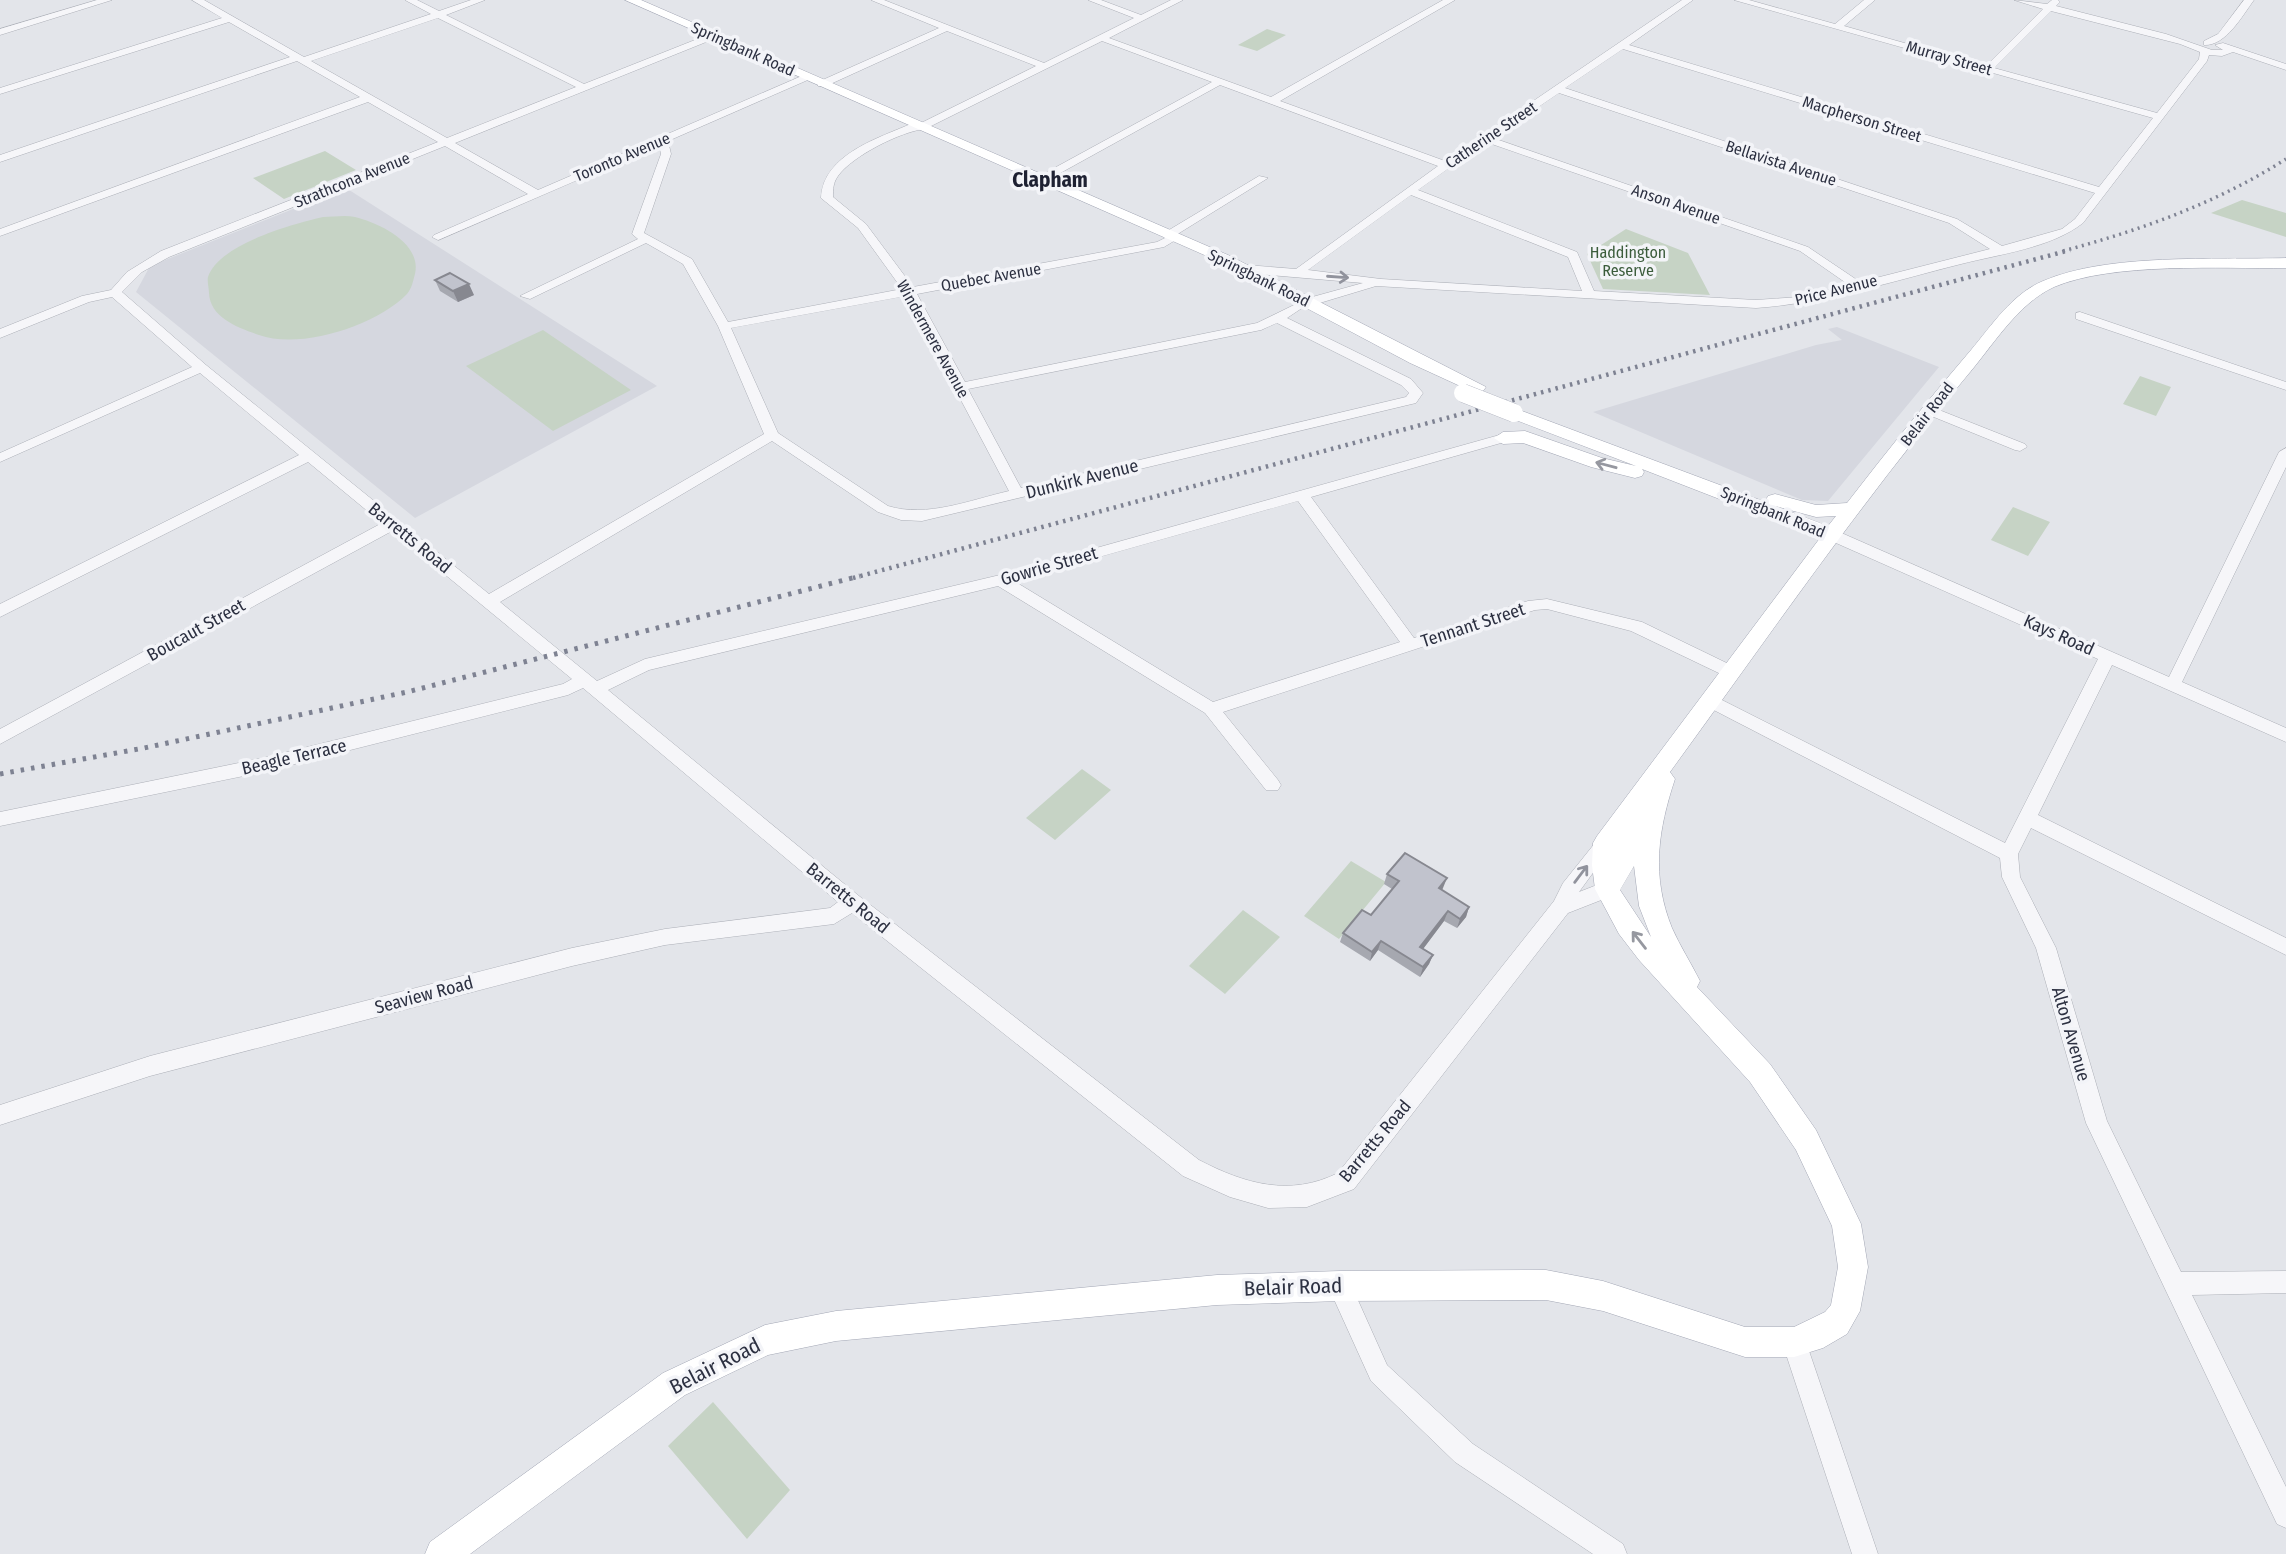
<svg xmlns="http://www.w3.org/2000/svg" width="2286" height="1554" viewBox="0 0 2286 1554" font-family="'Fira Sans Condensed',sans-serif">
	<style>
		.built { fill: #d5d7df }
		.green { fill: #c6d3c5 }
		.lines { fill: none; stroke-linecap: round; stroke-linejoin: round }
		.minor-casing { stroke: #acafb7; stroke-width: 1 }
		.major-casing { stroke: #a3a7b5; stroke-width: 1 }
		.minor { fill: #f6f6f9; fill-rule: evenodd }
		.major { fill: #fff; fill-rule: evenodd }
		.rail-far2 { stroke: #7e8292; stroke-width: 3.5; stroke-dasharray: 2 4.5; stroke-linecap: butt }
		.rail-far1 { stroke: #7e8292; stroke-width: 4.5; stroke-dasharray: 2.5 5; stroke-linecap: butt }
		.rail { stroke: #7e8292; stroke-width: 5; stroke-dasharray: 3.5 7; stroke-linecap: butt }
		.major-bridge-casing { stroke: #a3a7b5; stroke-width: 19; stroke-linecap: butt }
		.major-bridge { stroke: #fff; stroke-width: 18 }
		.wall { fill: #a6a8b0 }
		.shaded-wall { fill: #878890 }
		.building { fill: #c1c3cd; stroke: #878890; stroke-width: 2 }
		.oneway { stroke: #91939d }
		.oneway2 { stroke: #9698a0 }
		.labels { text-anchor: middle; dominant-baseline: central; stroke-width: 7; stroke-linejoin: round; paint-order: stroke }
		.far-street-label { font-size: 16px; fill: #2c3041; stroke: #f3f4f8 }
		.far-park-label { font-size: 16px; fill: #3b5c3b; stroke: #f3f4f8 }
		.street-label { font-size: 18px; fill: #2c3041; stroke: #f3f4f8 }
		.far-district-label { font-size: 21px; font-weight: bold; fill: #1e2132; stroke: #f3f4f8 }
		.near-street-label { font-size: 21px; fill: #2c3041; stroke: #f3f4f8 }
	</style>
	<rect width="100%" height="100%" fill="#e3e5ea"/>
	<path class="built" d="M346,188L657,386L415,518L136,292L150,266Z
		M1837,327L1939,367L1828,501L1802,500L1593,412L1816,345L1842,340L1828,329Z"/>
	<path class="green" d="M1267,29L1286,35L1257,51L1238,45Z
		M325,151L356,170L284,199L253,178Z
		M2242,200L2286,213V237L2211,213Z
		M323,217C333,217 345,215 355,217C379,223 422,243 415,274C413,281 412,288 407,294C376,326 300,350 259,335C239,328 210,318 209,293C209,289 207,281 208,277C219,244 293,224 323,217Z
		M1626,229L1688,253L1710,295L1603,289L1587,254Z
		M543,330L631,390L553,431L466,366Z
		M2140,376L2171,387L2156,416L2123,404Z
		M2013,507L2050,522L2028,556L1991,540Z
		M1082,769L1111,790L1055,840L1026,818Z
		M1351,861L1386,882L1339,939L1304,916Z
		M1243,910L1280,937L1225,994L1189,966Z
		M713,1402L790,1490L747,1539L668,1446Z"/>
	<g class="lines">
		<g class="minor-casing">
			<path id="minor" d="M97,0H112L0,35V29Z
				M192,0H204L304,57L431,14L405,0H417L439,11L471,0H485L446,15L584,84L710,34H716V38L455,143L538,190L804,75H810V79L668,141L671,154L644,233L692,259L728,322L902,289L858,228L821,198C823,154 879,138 913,123H921L1036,66L947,31L826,86H818V82L939,28L871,0H884L1044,63L1134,18L1088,0H1101L1141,15L1171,0H1183L1109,38L1271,97L1443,0H1455L1280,101L1445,161L1682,0H1693L1629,45L2099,187L2153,118L1734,0H1749L1835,24L1864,0H1875L1844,26L1986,66L2043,9L2014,0L2047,4L2052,0H2058L2060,2L2056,6L2166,34L2212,50H2223L2215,45L2223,43L2286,64V70L2233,52L2222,56L2209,55L2207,61L2083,223C2051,248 2000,254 1961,264C1893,281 1826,303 1756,308L1376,286L1313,305H1305V299L1363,283L1246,273L1240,269L1246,265L1296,269L1438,166L1220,85L1044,182H1036V178L1212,82L1102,41L925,129C902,131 852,156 838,176C833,183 833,189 833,197L866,224L913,287L1157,242L1165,238L1162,235L1164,233L1259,176L1268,178L1176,235L1179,238L1164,247L917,294L965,382L1257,323L1296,304L1302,308L1287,318L1411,379L1423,393L1416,403L922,521L901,520L878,512L772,441L500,602L597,681L645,659L1000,575L1503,434L1508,435V441L1311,497L1414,638L1528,601L1547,599L1642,622L1737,668L1739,672L1737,676H1725L1631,631L1547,609L1535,610L1223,712L1278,780L1281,785L1278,790H1266L1205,713L998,586L649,670L608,690L859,896L1199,1160C1245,1184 1290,1197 1338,1173L1554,901L1563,883L1599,838L1605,836L1611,838L1614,843L1611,848L1579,892L1607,881L1614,883L1616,889L1614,895L1568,913L1354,1189L1307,1207L1268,1208L1230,1197L1183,1176L852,913L834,924L665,945L572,966L150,1076L0,1125V1105L150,1056L572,948L665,929L830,908L838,902L583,688L568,695L263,772L0,826V812L263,758L563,684L572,679L392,531L0,744V729L382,523L308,462L0,617V604L299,455L200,373L0,462V453L192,367L112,297L89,302L0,338V329L82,296L111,290L127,272L161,251L438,142L368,102L0,236V229L360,97L297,61L0,162V155L290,57L229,22L0,94V88L222,18ZM2051,11L2180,44L2200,52L2199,59L2157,113L1994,68ZM438,18L576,87L447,138L311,61ZM1623,49L2095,193L2075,219L2062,229L2002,246L1957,219L1565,88ZM1559,93L1949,223L1990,249L1860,282L1808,247L1493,138ZM1486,142L1800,251L1849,285L1799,297L1756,300L1594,291L1577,252L1418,190ZM659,145L661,154L632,234L638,239L520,296L530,299L646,243L683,264L718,326L764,434L489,594L206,365L122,292L142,272L169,257L445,146L528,194L434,235L432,237L438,240ZM1411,195L1568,257L1582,291L1381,279L1308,270ZM906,296L1009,491C970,500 927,518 888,506L778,433L731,328ZM1277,323L1401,385L1409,393L1406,397L1021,488L968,389L1261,330ZM1298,501L1400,642L1213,702L1014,581Z
				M2244,0H2254C2242,16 2226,46 2204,45V41L2218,34Z
				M2080,312L2286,382V390L2076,319V313Z
				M1929,406L2025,444L2027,447L2020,451L2015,450L1924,413V407Z
				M2286,448V467L2182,682L2286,728V742L2112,665L2038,815L2286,938V955L2031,828L2018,854L2020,877L2056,948L2107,1121L2181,1272L2286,1271V1293L2192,1295L2286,1487V1528L2277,1524L2086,1123L2036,948L2002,877L2000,858L1704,705L1702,701L1704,697H1716L2005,843L2098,659L1827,539L1825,535L1827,531H1837L2169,677L2279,452Z
				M1340,1274L1348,1278L1387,1365L1473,1444L1623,1544L1627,1554H1593L1455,1462L1371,1381L1328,1286L1332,1278Z
				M1794,1330L1802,1334L1806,1342L1878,1554H1852L1782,1342L1786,1334Z"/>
		</g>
		<g class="major-casing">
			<path id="major" d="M625,0H641L1228,255L1486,387L1483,391H1471L1410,363L1218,261Z
				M2286,258V268C2221,269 2113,262 2054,287C2017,304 1992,347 1966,377C1860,503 1767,639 1670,772L1675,779C1658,830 1651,876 1672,928C1680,946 1691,963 1700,981L1697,987L1770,1064L1816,1130L1861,1224L1868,1267L1860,1311L1847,1334L1823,1348L1794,1357H1745L1603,1311L1546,1300L1340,1301L1217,1305L836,1341L768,1355L685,1395L470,1554H425L430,1542L663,1373L765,1325L836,1311L1217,1275L1340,1271L1546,1270L1603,1281L1745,1327H1794L1825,1312L1831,1305L1838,1267L1832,1226L1796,1150L1750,1082L1639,960L1619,934L1595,889L1592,865L1593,843L1597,836L1820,538L1642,469L1644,472L1642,476L1635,478L1591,467L1523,443L1503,444L1494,438L1503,432L1525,431L1602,458L1636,466L1508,417L1505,413L1514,408L1768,503L1766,500L1768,496L1775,494L1816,505L1847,503C1887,451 1928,400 1971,350C1992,325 2012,294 2043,281C2108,253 2215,260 2286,258ZM1775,506L1816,517L1836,516L1828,526ZM1634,866L1639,906L1651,937L1620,890Z"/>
		</g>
		<use href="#minor" class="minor"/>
		<use href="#major" class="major"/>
		<path class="rail-far2" d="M2063,251C2141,230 2217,203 2286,159"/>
		<path class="rail-far1" d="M853,578L2070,250"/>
		<path class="rail" d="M0,774L144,748L407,692L860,576"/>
		<g class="major-bridge-casing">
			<path id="major-bridge" d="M1463,393L1514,413"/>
		</g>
		<use href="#major-bridge" class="major-bridge"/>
	</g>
	<path class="wall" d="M435,280L474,295L458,302L440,291Z
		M1387,874L1443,888L1442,890L1469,907L1466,917L1457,928L1444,921L1423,949L1433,955L1429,964L1420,977L1378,950L1370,961L1340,942L1343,933L1371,915L1392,889L1384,884Z"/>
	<path class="shaded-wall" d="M469,284L474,295L458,302L453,291Z
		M1447,878L1443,888L1435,898L1439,888Z
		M1469,907L1466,917L1457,928L1460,919Z
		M1448,911L1444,921L1417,957L1420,947Z
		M1381,941L1378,950L1370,961L1372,952Z
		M1433,955L1429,964L1420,977L1423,967Z"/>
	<path class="building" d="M450,273L469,284L453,291L435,280Z
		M1405,853L1447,878L1439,888L1469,907L1460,919L1448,911L1420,947L1433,955L1423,967L1381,941L1372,952L1343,933L1362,910L1371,915L1399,881L1387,874Z"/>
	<defs><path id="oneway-shaft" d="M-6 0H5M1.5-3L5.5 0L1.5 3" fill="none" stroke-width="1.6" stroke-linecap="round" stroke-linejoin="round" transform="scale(1.75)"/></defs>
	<g class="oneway">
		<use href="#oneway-shaft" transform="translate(1338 277) rotate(4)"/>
		<use href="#oneway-shaft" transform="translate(1581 874) rotate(-53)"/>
	</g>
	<g class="oneway2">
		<use href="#oneway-shaft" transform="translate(1606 465) rotate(-165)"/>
		<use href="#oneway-shaft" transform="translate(1639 940) rotate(-128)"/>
	</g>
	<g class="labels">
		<g class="far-street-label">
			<text transform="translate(743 49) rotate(24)">Springbank Road</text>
			<text transform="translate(1949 58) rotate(16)">Murray Street</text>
			<text transform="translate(1862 119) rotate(17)">Macpherson Street</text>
			<text transform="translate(1491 135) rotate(-34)">Catherine Street</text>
			<text transform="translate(622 157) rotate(-23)">Toronto Avenue</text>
			<text transform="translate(1781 163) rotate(18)">Bellavista Avenue</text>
			<text transform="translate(352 180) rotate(-22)">Strathcona Avenue</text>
			<text transform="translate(1676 204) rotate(19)">Anson Avenue</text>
			<text transform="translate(991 277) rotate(-10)">Quebec Avenue</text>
			<text transform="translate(1259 278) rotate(26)">Springbank Road</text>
			<text transform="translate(1836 290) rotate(-14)">Price Avenue</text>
			<text transform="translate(933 339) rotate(61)">Windermere Avenue</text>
			<text transform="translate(1927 414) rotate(-52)">Belair Road</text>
			<text transform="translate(1773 512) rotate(22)">Springbank Road</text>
		</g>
		<g class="far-park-label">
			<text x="1628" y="252">Haddington<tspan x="1628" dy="18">Reserve</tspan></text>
		</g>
		<g class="street-label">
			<text transform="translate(1082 479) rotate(-14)">Dunkirk Avenue</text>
			<text transform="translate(410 538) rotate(39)">Barretts Road</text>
			<text transform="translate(1049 566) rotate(-16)">Gowrie Street</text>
			<text transform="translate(1473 625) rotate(-18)">Tennant Street</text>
			<text transform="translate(196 630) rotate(-29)">Boucaut Street</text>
			<text transform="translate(2059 635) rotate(24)">Kays Road</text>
			<text transform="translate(294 757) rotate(-13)">Beagle Terrace</text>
			<text transform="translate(848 898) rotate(39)">Barretts Road</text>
			<text transform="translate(424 995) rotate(-15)">Seaview Road</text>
			<text transform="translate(2071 1034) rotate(74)">Alton Avenue</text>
			<text transform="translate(1375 1141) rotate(-50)">Barretts Road</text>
		</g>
		<g class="far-district-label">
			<text x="1050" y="180">Clapham</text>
		</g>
		<g class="near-street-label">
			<text transform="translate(1293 1287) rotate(-2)">Belair Road</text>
			<text transform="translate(715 1366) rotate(-27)">Belair Road</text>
		</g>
	</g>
</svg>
